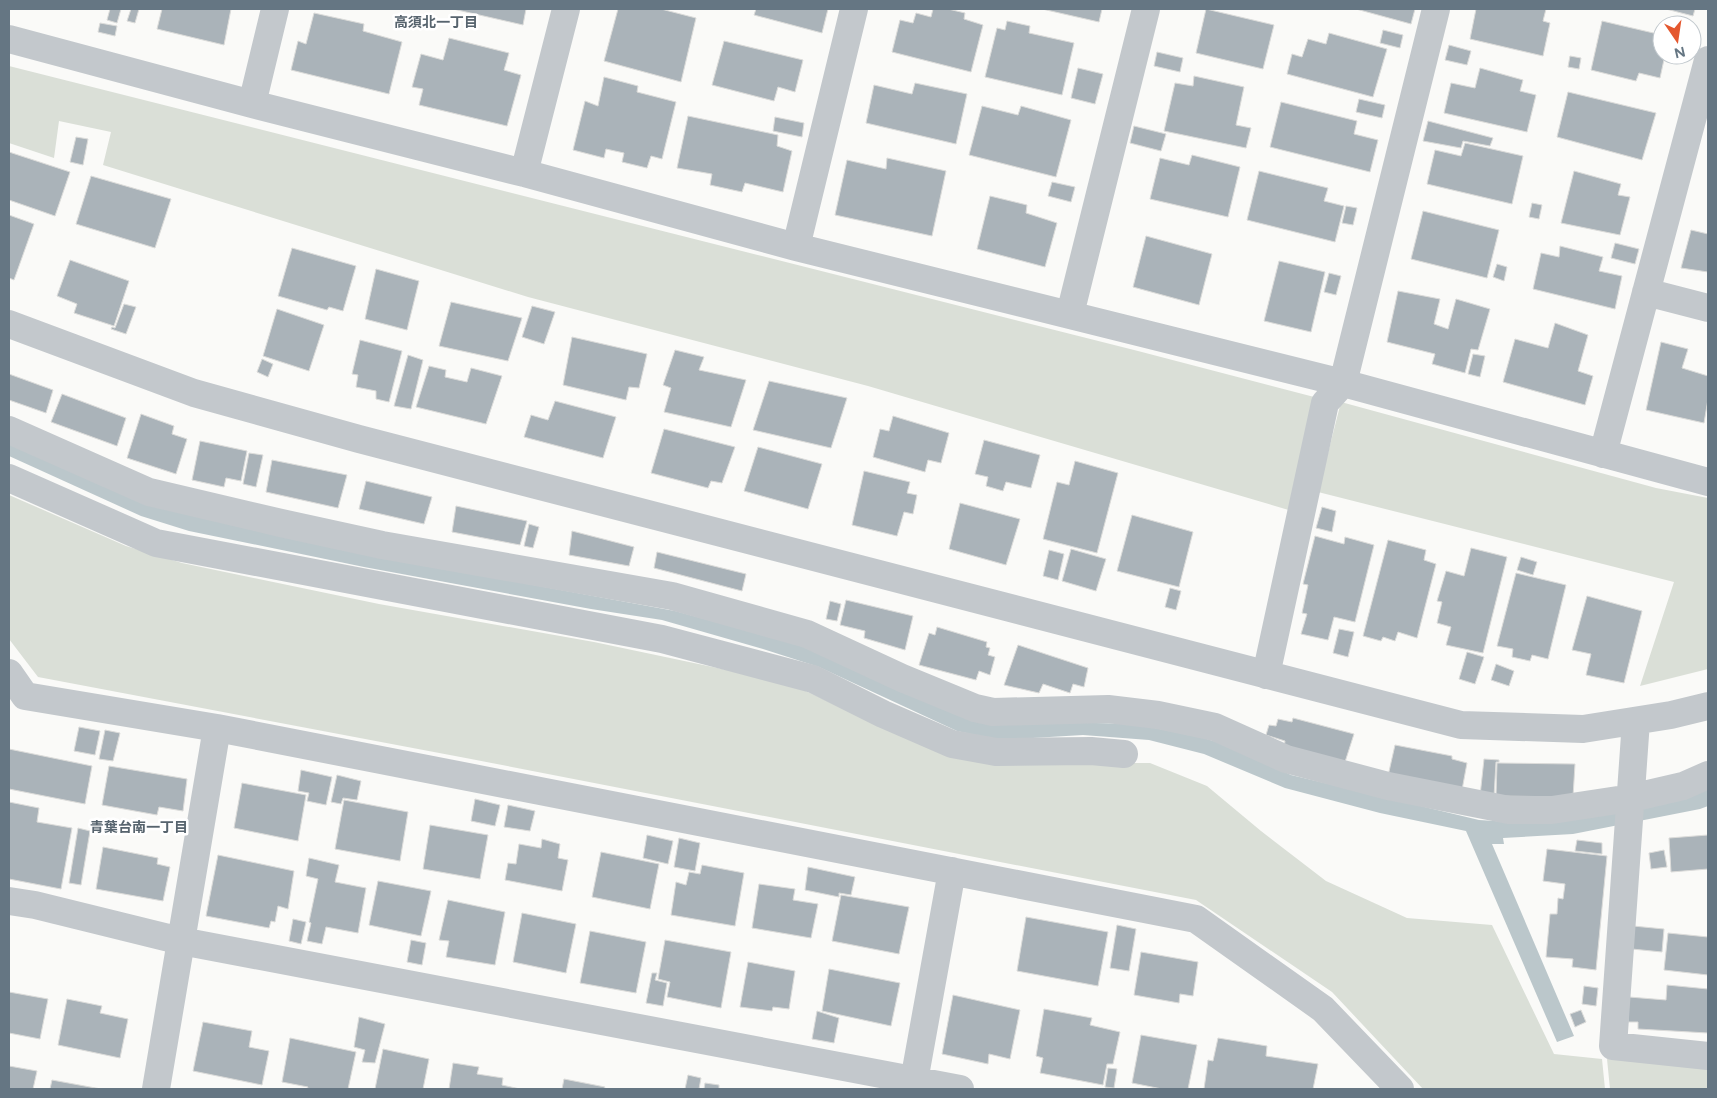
<svg xmlns="http://www.w3.org/2000/svg" width="1717" height="1098" viewBox="0 0 1717 1098" font-family="Figtree,'Noto Sans JP',sans-serif">
	<style>
		.green { fill: #dadfd7 }
		.water { fill: #bbc7cb }
		.building { fill: #aab3b9; stroke: #dcdcda }
		.lines { fill: none; stroke-linecap: round; stroke-linejoin: round }
		.minor { stroke: #c3c8cc; stroke-width: 28 }
		.labels { text-anchor: middle; dominant-baseline: central; stroke-width: 5; stroke-linejoin: round; paint-order: stroke }
		.neighbourhood-label { font-size: 14px; font-weight: bold; fill: #57646e; stroke: #fff }
	</style>
	<rect width="100%" height="100%" fill="#fafaf8"/>
	<path class="green" d="M9,66L1138,351L1318,398L1292,511L868,386L528,297L103,165L111,132L59,121L54,158L9,143Z
		M1341,402L1656,488L1708,498V669L1640,686L1674,582L1318,492Z
		M9,495L126,546L182,563L379,604L594,642L789,683L886,729L1108,763H1150L1207,786L1261,831L1326,881L1407,918L1492,925L1554,1054L1602,1059L1605,1089H1423L1332,992L1196,900L471,759L38,677L9,639Z
		M1607,1059L1708,1064V1089H1610Z"/>
	<path class="water" d="M9,444L528,584L675,611L779,639L1056,722L1135,724L1204,738L1235,748L1291,775L1479,820L1526,823L1708,783V806L1700,809L1573,834L1503,838L1504,844H1492L1574,1036L1557,1042L1466,831L1380,813L1285,788L1204,754L1149,740L1083,735L998,740L957,731L819,667L763,649L662,620L591,609L364,567L189,531L141,516L9,456Z"/>
	<path class="building" d="M110,9H121L117,23L107,20Z
		M131,9H139L135,23L127,21Z
		M162,9H231L224,45L157,29Z
		M453,9H526L523,25Z
		M618,9H661L696,18L681,82L604,61Z
		M756,9H828L822,33L754,15Z
		M933,9H948L965,13L964,19L983,25L971,72L892,52L900,20L913,23L916,13L931,17Z
		M1042,9H1102L1099,22Z
		M1206,9L1274,25L1263,69L1196,53Z
		M1356,9H1415L1411,24Z
		M1476,9H1546L1543,21L1550,23L1543,56L1470,39Z
		M1666,9H1695L1693,16Z
		M314,13L364,24L363,31L402,42L389,94L291,70L298,41L306,44Z
		M1007,21L1030,26L1029,33L1074,43L1062,95L985,77L997,28L1005,30Z
		M1602,21L1662,35V55H1665L1660,78L1639,73L1636,81L1591,70Z
		M100,23L117,26L115,36L98,32Z
		M1383,30L1403,35L1400,48L1380,43Z
		M1329,33L1387,49L1373,97L1287,74L1292,54L1302,57L1308,39L1326,44Z
		M449,38L509,53L504,70L521,75L507,126L419,105L423,89L412,87L421,54L443,60Z
		M724,41L803,60L795,92L778,87L774,101L712,85Z
		M1449,45L1471,51L1467,65L1445,60Z
		M1157,52L1183,58L1180,72L1154,66Z
		M1570,56L1581,58L1579,69L1568,67Z
		M1078,68L1103,74L1095,104L1071,98Z
		M1480,68L1523,80L1520,91L1536,95L1527,132L1444,113L1451,83L1475,88Z
		M1194,76L1244,87L1236,125L1251,128L1246,148L1164,131L1175,83L1193,86Z
		M604,77L638,86L637,92L676,102L662,159L651,156L647,168L622,162L624,153L606,149L604,158L573,150L585,101L598,106Z
		M915,83L967,94L956,144L866,123L874,85L912,94Z
		M1568,92L1656,113L1642,160L1557,137Z
		M1359,99L1385,105L1382,118L1356,112Z
		M1281,102L1357,121L1354,134L1378,140L1370,172L1270,147Z
		M982,106L1018,115L1021,106L1071,120L1056,177L969,155Z
		M688,116L778,135L777,146L792,151L783,192L745,183L742,192L710,185L712,174L677,168Z
		M775,117L804,123L802,137L773,131Z
		M1428,121L1493,138L1490,146L1463,141L1461,148L1423,141Z
		M1134,126L1166,134L1161,151L1130,143Z
		M76,137L88,139L83,165L70,162Z
		M1465,143L1523,156L1512,204L1427,184L1435,150L1461,156Z
		M9,152L70,172L55,216L9,200Z
		M1192,155L1240,167L1228,217L1150,199L1160,158L1189,165Z
		M887,158L946,171L932,236L835,215L847,160L886,169Z
		M1259,171L1328,188L1324,201L1344,206L1335,242L1247,220Z
		M1574,171L1621,184L1618,195L1630,197L1620,235L1561,223Z
		M91,176L171,199L155,248L76,224Z
		M1052,182L1075,187L1071,202L1048,196Z
		M990,196L1027,205L1026,213L1057,223L1045,267L977,249Z
		M1532,203L1542,205L1539,219L1529,217Z
		M1346,206L1357,208L1353,225L1342,223Z
		M1423,211L1499,230L1487,278L1411,259Z
		M9,215L34,224L14,280L9,278Z
		M1691,230L1708,234V272L1681,268Z
		M1146,236L1212,254L1199,305L1133,287Z
		M1615,243L1639,249L1635,264L1611,258Z
		M1560,246L1603,257L1599,271L1622,276L1615,309L1533,289L1541,253L1559,257Z
		M292,248L356,266L343,311L329,307L327,310L278,296Z
		M70,260L129,281L114,326L74,313L77,304L57,296Z
		M1279,261L1325,272L1311,332L1264,321Z
		M1497,264L1507,267L1504,281L1493,277Z
		M376,269L419,281L407,330L365,319Z
		M1329,273L1341,276L1336,295L1324,292Z
		M1398,291L1440,299L1434,324L1448,329L1456,299L1490,309L1478,350L1471,349L1465,373L1432,364L1435,354L1387,342Z
		M451,302L522,318L508,361L439,346Z
		M124,304L136,307L126,334L111,329L112,327L115,328Z
		M532,306L555,312L544,344L522,337Z
		M277,309L324,325L309,371L263,356Z
		M1555,323L1588,335L1578,371L1593,376L1585,405L1503,382L1515,339L1548,348Z
		M572,337L647,354L639,388L629,387L626,400L563,385Z
		M360,340L402,351L389,402L376,399V391L356,387L358,375L352,374Z
		M1661,342L1688,349L1682,368L1708,376V399L1704,423L1646,410Z
		M675,350L704,357L699,370L746,380L731,427L664,412L671,388L663,385Z
		M1473,354L1485,356L1480,377L1468,374Z
		M408,355L423,360L411,409L394,406Z
		M262,359L273,364L268,377L257,372Z
		M429,366L446,370L445,377L467,382L471,368L502,376L486,424L416,407Z
		M9,374L53,390L46,413L9,400Z
		M769,381L847,398L831,448L753,430Z
		M62,394L126,418L117,446L51,422Z
		M555,401L616,417L603,458L524,437L531,415L548,420Z
		M141,414L174,426L172,434L187,439L176,474L127,458Z
		M893,416L949,433L941,463L928,460L925,472L873,457L880,429L889,431Z
		M664,429L735,447L722,483L711,481L708,488L651,473Z
		M984,440L1040,455L1031,488L1006,482L1003,491L986,486L988,477L975,474Z
		M200,441L247,451L241,481L226,478L224,487L192,480Z
		M758,447L822,464L808,509L744,491Z
		M249,453L263,455L256,487L243,484Z
		M272,460L347,475L338,508L266,492Z
		M1075,461L1118,473L1097,553L1043,539L1057,482L1069,485Z
		M864,471L910,482L907,493L917,495L913,514L904,512L897,536L852,525Z
		M366,481L432,497L424,524L359,509Z
		M960,503L1020,519L1006,565L949,549Z
		M456,506L527,521L520,545L452,532Z
		M1322,507L1336,511L1332,532L1316,528Z
		M1132,515L1193,532L1179,587L1117,571Z
		M529,524L539,527L533,548L524,546Z
		M572,531L634,547L629,566L569,555Z
		M1315,536L1344,544L1345,537L1374,545L1355,622L1334,617L1328,640L1301,634L1307,614L1302,613L1308,585L1303,584Z
		M1388,540L1426,550L1424,560L1436,564L1417,638L1398,632L1395,641L1383,637L1381,641L1363,636Z
		M1471,548L1507,557L1483,653L1446,645L1451,627L1437,623L1442,602L1437,601L1446,571L1464,576Z
		M1071,549L1106,559L1096,591L1062,581Z
		M1049,550L1064,554L1058,580L1043,576Z
		M657,552L746,574L742,591L654,568Z
		M1521,557L1537,562L1533,575L1517,570Z
		M1516,573L1566,585L1548,659L1532,655L1530,661L1512,657L1513,649L1497,646Z
		M1170,588L1181,591L1176,610L1165,607Z
		M1587,596L1642,611L1624,683L1586,675L1591,654L1572,650Z
		M846,600L913,616L905,650L864,638L865,631L840,625Z
		M830,601L841,604L837,621L826,619Z
		M937,627L987,642L986,647L990,648L988,655L995,657L990,675L979,671L976,680L919,665L929,633L935,635Z
		M1339,629L1354,632L1348,657L1333,653Z
		M1018,645L1088,668L1084,687L1073,684L1070,693L1043,684L1039,693L1004,685Z
		M1467,652L1484,657L1475,684L1459,679Z
		M1496,664L1514,671L1509,686L1491,680Z
		M1293,718L1354,734L1345,762L1284,747L1285,741L1266,735L1269,725L1276,726L1278,719L1292,722Z
		M79,727L100,731L95,755L74,751Z
		M105,730L120,733L113,761L99,759Z
		M1395,745L1452,756V759L1467,763L1462,790L1388,776Z
		M9,749L92,766L85,804L9,789Z
		M1484,759L1499,760V762H1496L1494,797L1480,796Z
		M1497,763L1575,764L1573,797L1496,796Z
		M109,766L187,779L183,811L159,807L157,815L102,805Z
		M301,770L332,777L326,805L307,801L309,793L298,791Z
		M337,775L361,781L357,800L343,798L341,804L331,802Z
		M242,783L306,795L298,841L234,828Z
		M475,799L500,805L495,826L471,821Z
		M344,800L408,812L400,861L335,849Z
		M9,802L39,808L37,822L72,828L61,889L9,879Z
		M508,805L535,811L530,831L504,827Z
		M430,825L488,835L480,879L423,869Z
		M78,828L90,831L81,885L69,883Z
		M647,835L673,841L668,864L643,858Z
		M1708,835V869L1671,872L1669,838Z
		M679,838L700,843L695,871L674,867Z
		M542,839L560,844L558,858L568,860L562,891L505,880L508,863L516,864L519,844L541,848Z
		M1577,840L1602,843V854L1575,851Z
		M103,847L158,858L157,864L170,867L163,901L96,889Z
		M1547,849L1607,856L1596,970L1572,967L1573,959L1546,957L1550,914H1557L1558,898L1563,899L1565,884L1543,881Z
		M1664,850L1667,867L1651,869L1649,853Z
		M601,852L659,864L650,909L592,897Z
		M218,855L294,871L288,909L278,906L275,922L271,921L269,928L206,916Z
		M309,858L339,865L335,882L366,888L358,933L326,927L322,944L307,941L311,923L309,922L318,879L306,876Z
		M702,865L744,873L735,926L671,915L676,882L686,885L689,872L700,874Z
		M808,867L855,877L851,895L839,893V897L805,890Z
		M378,881L431,891L421,936L369,925Z
		M759,884L795,889L793,900L818,904L811,938L752,928Z
		M841,895L909,907L899,954L832,941Z
		M448,900L505,912L495,965L446,957L449,941L439,940Z
		M522,913L576,924L566,973L513,962Z
		M1026,917L1108,932L1098,986L1017,971Z
		M293,919L306,922L301,944L289,941Z
		M1117,925L1136,929L1129,971L1110,968Z
		M1633,926L1664,929L1662,952L1632,949Z
		M590,931L646,942L636,993L580,983Z
		M1668,933L1708,937V975L1664,970Z
		M411,940L426,943L422,965L407,962Z
		M665,940L731,952L721,1008L667,997L670,982L658,979Z
		M1141,952L1198,962L1193,996L1180,994L1179,1003L1134,995Z
		M748,962L795,971L789,1009L773,1007L772,1011L740,1007Z
		M829,969L900,983L891,1026L822,1011Z
		M652,973H657L655,980L667,983L663,1006L646,1003Z
		M1667,985L1708,989V1033L1638,1029V1022H1628L1629,997L1666,1000Z
		M1584,986L1598,988L1596,1006L1582,1004Z
		M9,992L48,999L40,1039L9,1033Z
		M953,995L1020,1010L1010,1059L989,1054L988,1064L942,1054Z
		M67,999L102,1006L100,1013L128,1019L120,1058L58,1045Z
		M1044,1009L1092,1018L1090,1025L1120,1032L1113,1064H1107L1103,1085L1040,1073L1043,1058L1036,1056Z
		M1581,1010L1586,1022L1575,1027L1570,1014Z
		M817,1011L839,1018L834,1043L812,1039Z
		M359,1017L385,1024L375,1063L362,1062L365,1050L354,1047Z
		M203,1022L252,1031L249,1047L269,1051L262,1085L193,1071Z
		M1141,1035L1197,1045L1188,1089H1162L1132,1083Z
		M290,1038L356,1052L348,1089H307L308,1087L282,1082Z
		M1218,1038L1267,1046L1266,1056L1318,1064L1313,1089H1204L1208,1060L1213,1061Z
		M383,1049L429,1059L423,1089H375Z
		M453,1063L479,1067L477,1074L503,1078L502,1085L520,1089H449Z
		M9,1066L37,1071L33,1089H9Z
		M1108,1068L1117,1069L1114,1088L1105,1087Z
		M688,1075L701,1078L699,1089H685Z
		M564,1079L605,1087L604,1089H562Z
		M52,1080L101,1089H50Z
		M705,1083L719,1085V1089H704Z"/>
	<g class="lines">
		<path class="minor" d="M9,39L252,104L524,173L796,247L1343,383L1708,482
			M252,104L275,9
			M524,173L566,9
			M796,247L854,9
			M1646,292L1708,308
			M1070,314L1146,9
			M9,324L194,393L359,439L1461,725L1583,729L1671,715L1708,706
			M9,430L149,492L281,523L382,545L672,596L807,634L902,678L975,708L993,712L1108,709L1158,715L1215,727L1286,759L1388,786L1509,810H1552L1631,798L1683,786L1708,775
			M1603,454L1708,60
			M9,478L156,543L662,639L813,679L883,714L952,744L996,752L1091,751L1124,754
			M9,673L25,696L217,728L1196,919L1323,1009L1400,1089
			M1266,675L1325,403L1343,383L1436,9
			M1636,721L1613,1046L1708,1056
			M9,901L35,905L181,941L960,1089
			M914,1081L952,871
			M156,1089L217,728"/>
	</g>
	<g class="labels">
		<g class="neighbourhood-label">
			<text x="436" y="22">高須北一丁目</text>
			<text x="139" y="827">青葉台南一丁目</text>
		</g>
	</g>
	<rect width="1717" height="1098" fill="none" stroke="#657683" stroke-width="20"/>
	<g transform="translate(1677 40) rotate(167)"><circle r="24" fill="#ffffff" stroke="#c1c8cd"/>
	<path d="M0-4L9 19L0 12L-9 19Z" fill="#e4572e"/>
	<text y="-8" font-size="14" font-weight="bold" text-anchor="middle" fill="#657683">N</text>
	</g>
</svg>
